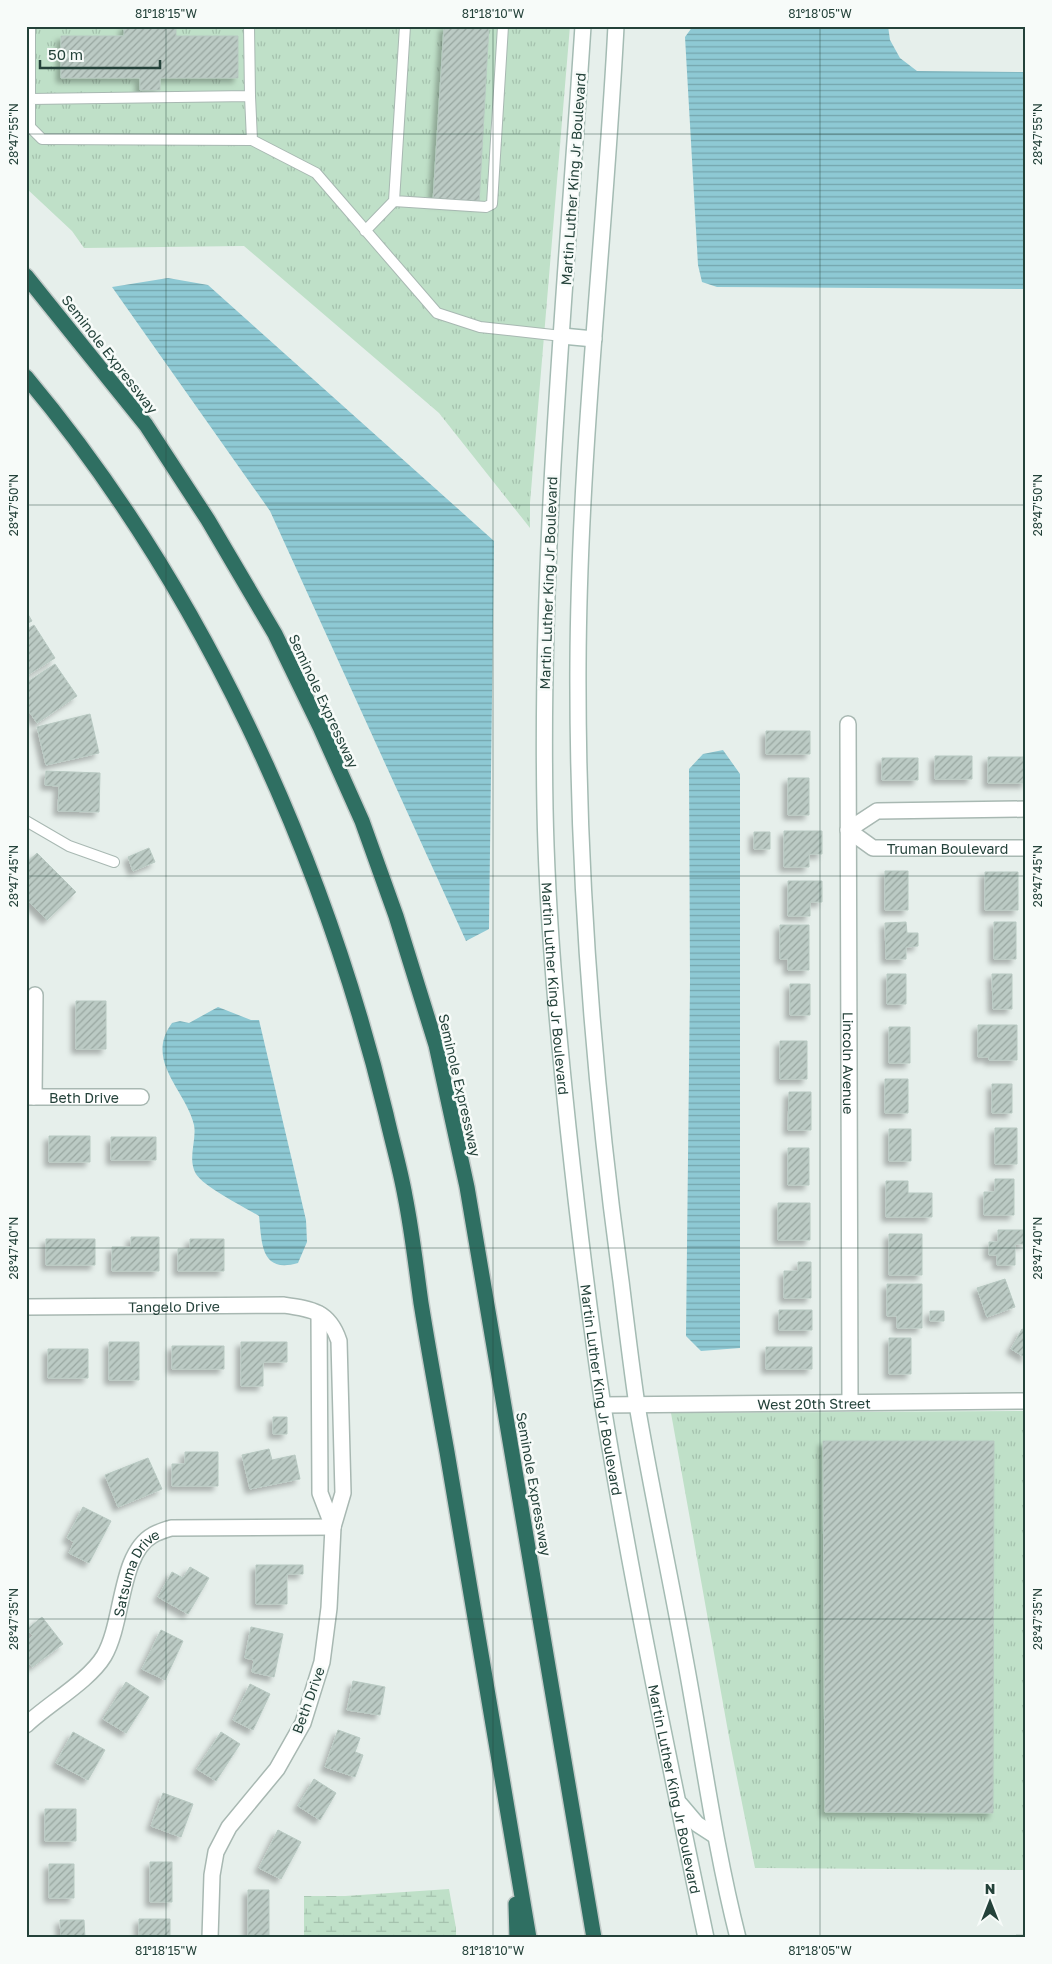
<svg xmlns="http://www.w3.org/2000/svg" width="1052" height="1964" viewBox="0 0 1052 1964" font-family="'Golos Text',sans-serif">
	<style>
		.grass { fill: url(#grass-tufts) }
		.wetland { fill: url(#wetland-marsh) }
		.water { fill: url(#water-rules) }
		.building { fill: url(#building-hatch); stroke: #b8c9c2; filter: url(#shadow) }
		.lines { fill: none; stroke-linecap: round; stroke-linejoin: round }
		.lane-casing { stroke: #a8b8b2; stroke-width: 12 }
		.street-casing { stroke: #a8b8b2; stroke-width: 18 }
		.secondary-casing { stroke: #a4bbb3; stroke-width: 18 }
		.highway-casing { stroke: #c2cac8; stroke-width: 18 }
		.lane { stroke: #fff; stroke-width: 10 }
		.street { stroke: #fff; stroke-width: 15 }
		.secondary { stroke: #fff; stroke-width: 15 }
		.highway { stroke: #2f6f62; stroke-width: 15 }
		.ticks { fill: none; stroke: #24423a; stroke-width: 1; stroke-opacity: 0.45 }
		.labels { text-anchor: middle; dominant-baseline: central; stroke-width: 5; stroke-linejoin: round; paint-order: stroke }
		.street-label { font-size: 14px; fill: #24423a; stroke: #f7fbf9 }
		.neatline { fill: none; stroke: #24423a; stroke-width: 2 }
		.ticks-label { font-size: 12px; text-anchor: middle; fill: #24423a }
	</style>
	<defs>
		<pattern id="grass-tufts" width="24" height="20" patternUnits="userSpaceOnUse" patternTransform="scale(1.25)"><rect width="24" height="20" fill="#bfe0c8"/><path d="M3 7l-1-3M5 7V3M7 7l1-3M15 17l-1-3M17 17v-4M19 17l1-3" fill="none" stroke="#a4c1ad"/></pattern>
		<pattern id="wetland-marsh" width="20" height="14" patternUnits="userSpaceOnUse" patternTransform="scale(1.25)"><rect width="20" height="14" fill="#bfe0c8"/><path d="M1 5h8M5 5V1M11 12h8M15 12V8" fill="none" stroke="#a4c1ad"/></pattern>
		<pattern id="water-rules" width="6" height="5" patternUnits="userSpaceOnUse" patternTransform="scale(1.25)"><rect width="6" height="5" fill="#8ec9d4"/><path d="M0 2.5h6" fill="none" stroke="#74a5ad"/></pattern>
		<pattern id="building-hatch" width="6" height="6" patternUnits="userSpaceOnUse" patternTransform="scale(1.25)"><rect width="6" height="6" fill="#bbcac4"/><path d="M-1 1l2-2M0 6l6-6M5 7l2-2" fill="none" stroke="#98a6a0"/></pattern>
		<filter id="shadow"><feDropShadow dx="-4.5" dy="4.5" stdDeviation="2.5" flood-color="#0004"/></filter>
	</defs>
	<rect width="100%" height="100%" fill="#e6efeb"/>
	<path class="grass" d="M26,26H570L530,503V528L439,413L244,246L84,248L72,231L26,188Z
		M1026,1411V1870L755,1868L731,1748L671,1413Z"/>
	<path class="wetland" d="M449,1889L456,1928V1938H304V1896H345Z"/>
	<path class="water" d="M693,26H888L890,40L900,58L917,71L1026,72V289L717,287L702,282L698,265L685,37Z
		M168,278L208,285L494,541L489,929L466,941L270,511L112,287Z
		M723,750L740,774V1348L701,1351L686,1336L690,981L689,769L703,754Z
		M218,1007L251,1020H259L306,1220L307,1242L298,1263C260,1274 262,1242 259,1216C244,1207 204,1187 196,1174C187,1159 197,1140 194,1125C186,1090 144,1061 172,1023L180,1021L189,1023Z"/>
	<path class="building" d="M124,26H176V36H238V78H160V90H140V78H61V36H124Z
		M444,26H489L479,204L433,201Z
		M26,611L32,621L26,624Z
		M34,625L55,658L26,676V630Z
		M55,664L77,696L37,723L26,707V683Z
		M90,714L99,753L46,765L37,727Z
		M766,731H810V754H766Z
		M935,756H972V779H935Z
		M988,757H1026V783H988Z
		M882,758H918V780H882Z
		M46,771L100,773L99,812L58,811L59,786L45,785Z
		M788,778H809V815H788Z
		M784,831H822V854H809V867H784Z
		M754,832H770V849H754Z
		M149,848L155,862L133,871L128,857Z
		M37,853L76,892L47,920L26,899V863Z
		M885,871H908V910H885Z
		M985,872H1018V910H985Z
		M788,881H822V902H810V916H788Z
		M906,922L907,933H918V946L906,947V959H886L885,923Z
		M994,922H1016V959H994Z
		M780,925H809V970H788V959H780Z
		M887,974H906V1004H887Z
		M992,974H1012V1009H993Z
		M790,984H810V1015H790Z
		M76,1001H106V1049H76Z
		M978,1025H1017V1060H989V1057H978Z
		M889,1027H910V1063H889Z
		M780,1041H807V1079H780Z
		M885,1079H908V1113H885Z
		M992,1084H1012V1113H992Z
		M789,1092H811V1130H788Z
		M995,1128H1017V1164H995Z
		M889,1129H911V1161H889Z
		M49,1136H90V1162H49Z
		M111,1137H156V1160H111Z
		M788,1148H809V1185H788Z
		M995,1179H1014V1215H984V1192H995Z
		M886,1181H908V1193H932V1217H886Z
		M778,1203H810V1240H778Z
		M998,1230H1024V1244H1015V1265H997V1255H989V1242H998Z
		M889,1234H922V1275H889Z
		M131,1237H159V1271H112V1247H131Z
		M46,1239H95V1265H46Z
		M190,1239H224V1271H178V1249H190Z
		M798,1262H811V1298H784V1271H798Z
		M1005,1279L1015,1307L987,1317L977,1288Z
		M887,1284H922V1328H897V1316H887Z
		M779,1310H812V1330H779Z
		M930,1311H944V1321H930Z
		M1022,1329L1026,1331V1358L1011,1349Z
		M889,1338H911V1374H889Z
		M109,1342H139V1380H109Z
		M241,1342H287V1362H263V1386H241Z
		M172,1346H224V1369H172Z
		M766,1347H812V1369H766Z
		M48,1349H88V1378H48Z
		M273,1417H287V1434H273Z
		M823,1441H994L993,1813L825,1812Z
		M269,1449L272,1460L295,1455L300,1479L250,1489L242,1455Z
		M185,1452H218V1486H172V1464H185Z
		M148,1458L162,1489L118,1507L105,1475Z
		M83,1507L111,1521L89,1563L69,1553L74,1542L67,1538Z
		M256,1565H303V1574H287V1604H256Z
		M190,1567L209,1578L188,1614L158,1597L172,1572L183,1578Z
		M42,1617L63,1644L32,1667L26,1659V1641L33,1636L27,1629Z
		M251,1627L283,1634L274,1677L252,1672L254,1660L245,1658Z
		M161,1630L183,1641L165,1680L142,1669Z
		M353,1681L385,1687L380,1715L347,1710Z
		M126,1682L149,1697L126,1733L103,1719Z
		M250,1684L270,1694L253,1730L233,1720Z
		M338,1730L360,1738L355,1752L363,1755L355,1777L325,1767Z
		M73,1732L105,1750L88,1780L56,1763Z
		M221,1732L240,1744L216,1781L197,1769Z
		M314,1779L336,1793L320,1820L298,1806Z
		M163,1793L193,1804L181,1837L151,1826Z
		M45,1809H76V1841H45Z
		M278,1830L301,1842L281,1879L259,1868Z
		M150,1862H172V1902H150Z
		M49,1864H74V1898H49Z
		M248,1890H269V1936H248Z
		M139,1919H170V1938H139Z
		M60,1920H84L85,1938H61Z
		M1016,1935H1026V1938H1016Z"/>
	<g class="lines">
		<g class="lane-casing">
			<path id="lane" d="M249,26L250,96
				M30,99V26
				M252,140L250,96L30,99V127L42,139L252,140L316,173L437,313L480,327L562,336
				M394,201L405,26
				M365,231L394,201L486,207L492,204L503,26
				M26,821L69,846L114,862"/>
		</g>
		<g class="street-casing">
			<g id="street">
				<path id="s1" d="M848,724L850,1402"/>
				<path id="s2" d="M1026,809L877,811L848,830L873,848H1026"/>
				<path id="s3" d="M26,1097H141"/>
				<path d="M34,1097L35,995"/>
				<path id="s4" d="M26,1307L283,1305C312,1309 329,1311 339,1341L343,1493L333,1527L329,1608L322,1662L303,1723L277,1769L229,1827L216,1852L212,1875L210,1938"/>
				<path d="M319,1314L320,1493L333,1527"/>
				<path id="s5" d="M603,1405L1026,1401"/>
				<path id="s6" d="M26,1725C48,1704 89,1681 104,1656C124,1622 119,1554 153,1535C158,1532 165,1530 171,1528L333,1527"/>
			</g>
		</g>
		<g class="secondary-casing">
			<g id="secondary">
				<path id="s7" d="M583,26C566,287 540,547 545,809C547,915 557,1022 568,1127C578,1220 589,1313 603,1406C632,1584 669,1761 706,1938"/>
				<path d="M616,26C605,239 579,451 578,664C577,871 593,1076 621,1281C626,1322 631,1364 637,1405C651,1488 669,1570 684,1653C702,1748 714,1844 738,1938"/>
				<path d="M562,336L594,339"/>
				<path d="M680,1804L697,1824L714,1835"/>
			</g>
		</g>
		<g class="highway-casing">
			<path id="highway" d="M26,276L146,425L208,520L275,634L320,727L362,821L396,916L436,1045L467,1187L594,1938
				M26,377C201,586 322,850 386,1114C392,1141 400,1168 405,1196C412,1231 416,1267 421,1303C429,1353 438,1402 447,1452C474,1614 502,1776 529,1938
				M516,1904L517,1938"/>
		</g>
		<use href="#lane" class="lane"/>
		<use href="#street" class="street"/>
		<use href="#secondary" class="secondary"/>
		<use href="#highway" class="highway"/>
	</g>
	<path class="ticks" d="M166,26V1938M493,26V1938M820,26V1938M26,134H1026M26,505H1026M26,876H1026M26,1248H1026M26,1619H1026"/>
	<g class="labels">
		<g class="street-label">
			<text transform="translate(573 179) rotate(-86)">Martin Luther King Jr Boulevard</text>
			<text transform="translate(110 354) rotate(52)">Seminole Expressway</text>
			<text transform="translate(548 583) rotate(-88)">Martin Luther King Jr Boulevard</text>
			<text transform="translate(324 701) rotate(65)">Seminole Expressway</text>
			<text stroke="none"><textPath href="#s2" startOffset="289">Truman Boulevard</textPath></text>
			<text stroke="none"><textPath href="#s7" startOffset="964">Martin Luther King Jr Boulevard</textPath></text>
			<text stroke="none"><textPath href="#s1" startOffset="339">Lincoln Avenue</textPath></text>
			<text transform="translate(460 1085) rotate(77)">Seminole Expressway</text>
			<text stroke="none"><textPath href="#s3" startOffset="58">Beth Drive</textPath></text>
			<text stroke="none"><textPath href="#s4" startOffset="148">Tangelo Drive</textPath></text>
			<text stroke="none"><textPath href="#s7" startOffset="1368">Martin Luther King Jr Boulevard</textPath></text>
			<text stroke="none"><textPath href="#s5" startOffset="211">West 20th Street</textPath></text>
			<text transform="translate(534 1484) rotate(80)">Seminole Expressway</text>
			<text stroke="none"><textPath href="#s6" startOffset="195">Satsuma Drive</textPath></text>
			<text transform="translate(308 1700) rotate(-70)">Beth Drive</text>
			<text stroke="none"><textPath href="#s7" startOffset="1774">Martin Luther King Jr Boulevard</textPath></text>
		</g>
	</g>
	<rect width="1052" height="1964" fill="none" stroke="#f7fbf9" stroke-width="55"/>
	<g transform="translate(990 1902)" stroke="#f7fbf9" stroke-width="4" paint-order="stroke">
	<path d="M0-4L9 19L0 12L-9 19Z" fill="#24423a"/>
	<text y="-8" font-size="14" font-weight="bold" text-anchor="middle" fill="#24423a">N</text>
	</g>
	<path d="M40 60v8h120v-8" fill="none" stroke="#24423a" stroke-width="2.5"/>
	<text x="48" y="60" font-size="15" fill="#24423a" stroke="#f7fbf9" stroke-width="4" paint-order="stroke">50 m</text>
	<rect x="28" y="28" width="996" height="1908" class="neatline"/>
	<g class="ticks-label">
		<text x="166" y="18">81°18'15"W</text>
		<text x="493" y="18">81°18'10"W</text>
		<text x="820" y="18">81°18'05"W</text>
		<text transform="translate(14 134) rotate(-90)" y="4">28°47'55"N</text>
		<text transform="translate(1038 134) rotate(-90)" y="4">28°47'55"N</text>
		<text transform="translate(14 505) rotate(-90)" y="4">28°47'50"N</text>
		<text transform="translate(1038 505) rotate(-90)" y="4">28°47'50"N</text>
		<text transform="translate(14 876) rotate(-90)" y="4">28°47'45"N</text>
		<text transform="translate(1038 876) rotate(-90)" y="4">28°47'45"N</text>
		<text transform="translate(14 1248) rotate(-90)" y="4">28°47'40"N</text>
		<text transform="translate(1038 1248) rotate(-90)" y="4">28°47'40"N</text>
		<text transform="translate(14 1619) rotate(-90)" y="4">28°47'35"N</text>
		<text transform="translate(1038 1619) rotate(-90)" y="4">28°47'35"N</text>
		<text x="166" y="1955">81°18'15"W</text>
		<text x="493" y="1955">81°18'10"W</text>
		<text x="820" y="1955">81°18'05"W</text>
	</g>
</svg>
